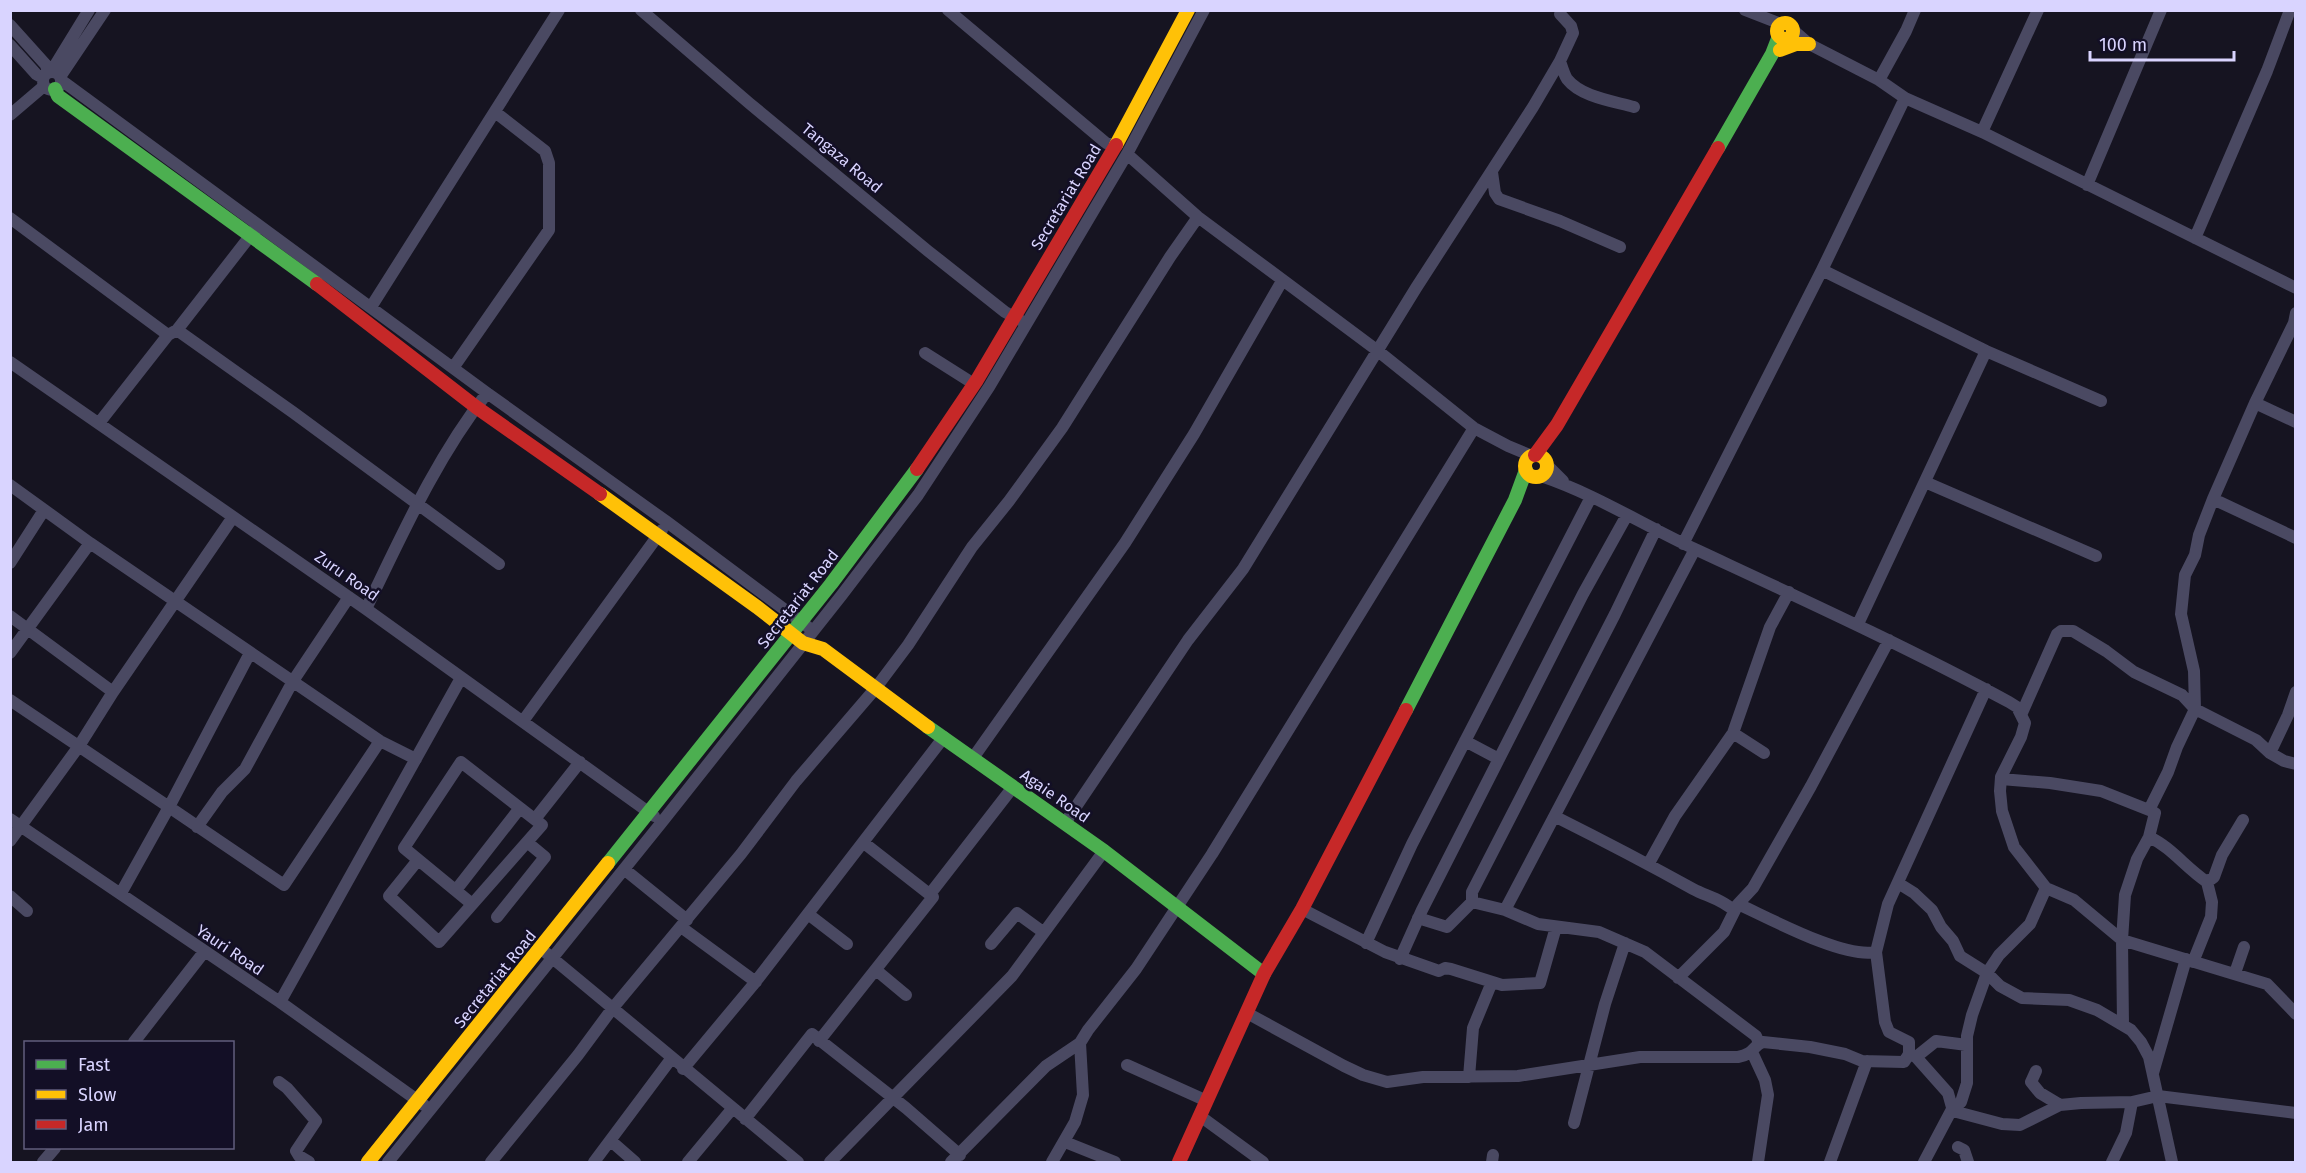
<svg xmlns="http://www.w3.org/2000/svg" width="2306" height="1173" viewBox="0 0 2306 1173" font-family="'Fira Sans',sans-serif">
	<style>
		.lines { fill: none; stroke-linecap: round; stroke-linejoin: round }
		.street { stroke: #4a4962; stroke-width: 12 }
		.fast { stroke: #4caf50; stroke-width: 14 }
		.slow { stroke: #ffc107; stroke-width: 14 }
		.jam { stroke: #c62828; stroke-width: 14 }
		.labels { text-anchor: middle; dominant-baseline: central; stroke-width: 5; stroke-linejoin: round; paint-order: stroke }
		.street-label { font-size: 16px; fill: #d9d4ff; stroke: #130f26 }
	</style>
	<rect width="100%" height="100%" fill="#161421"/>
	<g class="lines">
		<path class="street" d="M641,10L749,103L928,251L1005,312L1020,320
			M948,10L1106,143L1116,146
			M1745,10L1781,24
			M10,25L46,65L48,72
			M1793,30L1809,44L1879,80L1905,98L1982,132L2296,288
			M10,45L36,74L43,78
			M1560,61C1562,67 1564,74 1567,79C1581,97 1613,101 1634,107
			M51,72L89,10
			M43 81a9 9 0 1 1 18 0a9 9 0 1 1-18 0Z
			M60,77L105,10
			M61,80L487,393L667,522L808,627
			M1879,80L1906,31L1915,10
			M10,115L44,86
			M1982,132L2038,10
			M1127,154L1198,217L1378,351L1474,428L1508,446L1532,456
			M1492,172L1495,193L1499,199L1560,221L1620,247
			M2087,185L2161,10
			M10,218L168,335
			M2195,238L2267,71L2290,10
			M1822,270L1986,351L2101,401
			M371,307L559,10
			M177,330L294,413L499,564
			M925,353L974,384
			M10,362L366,609L654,816
			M453,368L549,230V163L545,151L495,112
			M2255,403L2296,422
			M99,423L168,335L177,330L254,231
			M1547,465L1563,481
			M1541,476C1595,494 1645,526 1697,550C1802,599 1907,647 2009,702L2017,707L2025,723L2021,737L2001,777L2000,791L2002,811L2014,847L2046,888L2074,900L2122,940L2267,984L2296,1014
			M1925,482L2096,556
			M10,485L90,543L10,653
			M2213,499L2296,538
			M90,543L380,741L416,759
			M1683,544L1822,270L1905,98
			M10,563L44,510
			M366,609C402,535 436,458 487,393
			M10,616L113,692
			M1858,624L1986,351
			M250,653L169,807L284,885L380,741
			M10,700L169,807L121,893
			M2021,715L2057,634L2061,631H2073L2106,651L2134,672L2182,695L2195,709L2256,740L2270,753L2284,761L2296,764
			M523,721L662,530
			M1733,733L1764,753
			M1465,741L1499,759
			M2270,753L2288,715L2296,692
			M973,758L1125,543L1194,434L1282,281
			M2001,779L2050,783L2101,791L2149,810
			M1556,817C1602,840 1648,864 1693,889C1706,896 1724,900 1734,911
			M10,819L280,1002L424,1105
			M535,819L580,762
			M1065,823L1188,640L1243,569L1416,288L1533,107L1560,61L1573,33L1571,26L1560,14
			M197,827L222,792L245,769L293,681L349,597
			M2149,837C2171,847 2186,868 2207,882L2212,902L2211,917L2193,962
			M10,841L79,746L113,692L233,517
			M418,860L389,896L439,942L542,825L461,762L404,848L472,904
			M1649,863L1675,816L1733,733L1770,627L1789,592
			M624,869L687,920
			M2207,882L2214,877L2222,855L2243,820
			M1898,883L1914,893L1932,910L1941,927L1953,941L1960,956L1987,973L2000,986L2022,998L2069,1000L2097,1010L2131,1030L2141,1042L2149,1057L2172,1162
			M456,890L520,808
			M930,894L1013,787
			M10,896L27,911
			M1472,902V892L1615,614L1656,529
			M1738,904C1769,918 1844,959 1876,952
			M1302,909L1385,952L1439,971L1445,968L1451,969L1502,985L1540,983L1556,927
			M1505,910L1695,549
			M808,914L847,944
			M497,917L545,857L527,842
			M1418,918L1447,927L1472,902L1505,910L1538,924L1599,932L1645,952L1756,1036L1759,1043
			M681,927L756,982
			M1366,943L1412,844L1591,497
			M991,944L1017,913L1043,932
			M545,952L798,1162
			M1400,959L1422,910L1583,594L1627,515
			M876,970L906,995
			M2235,973L2244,947
			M1678,978L1724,932L1738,904L1753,888L1811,786L1889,640
			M280,1002L461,678
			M1247,1013L1344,1066L1363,1075L1387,1082L1423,1077L1518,1076L1640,1057H1738C1755,1054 1753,1045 1763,1042L1810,1047L1845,1054L1862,1061L1904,1062L1909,1054L1916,1057L1936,1041L1967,1045
			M2123,1024L2122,940L2125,895L2137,859L2149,837L2155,813L2149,810L2168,772L2177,747L2195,709L2194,671L2181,614L2185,575L2195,555L2199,535L2213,499L2255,403L2294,323L2296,313
			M819,1041L933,897L864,843
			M134,1042L204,952
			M1752,1052L1765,1080L1768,1095L1758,1162
			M1909,1054V1042L1889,1032L1885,1022L1876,952L1888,904L1986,689
			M1916,1057L1948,1093L1953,1111L2002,1124L2020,1125L2060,1105L2081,1103L2132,1102L2158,1096L2296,1113
			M1127,1065L1207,1101
			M683,1069L753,985L944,737
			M2036,1071L2031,1082L2040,1093L2060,1105
			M2153,1073L2186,959
			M1469,1077L1473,1028L1492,982
			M279,1082L287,1088L316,1121L296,1151L299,1156L309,1162
			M1200,1116L1263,1162
			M745,1119L812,1034L906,1108L960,1155
			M1574,1123L1605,1004L1625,943
			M611,1141L635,1162
			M1065,1142L1115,1162
			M1958,1147L1964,1150L1968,1162
			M43,1162L55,1148
			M388,1162L662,822L841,596L918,495L989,387L1127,154L1204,10
			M491,1162L578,1055L612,1009L741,854L796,781L875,689L908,645L972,547L1009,501L1062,428L1170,257L1198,217
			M594,1162L671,1059
			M688,1162L732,1109
			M830,1162L1012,976L1104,851
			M951,1162L1046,1066L1080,1043L1088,1030L1136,969L1212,854L1474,428
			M1052,1162L1075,1122L1083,1095L1080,1043
			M1492,1162L1493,1155
			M1830,1162L1867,1061
			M1924,1162L1951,1111L1961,1102L1967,1083V1036L1972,1015L1987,973L1999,955L2030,924L2046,888
			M2112,1162L2126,1133L2132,1102"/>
		<path class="fast" d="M55,89L58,96L317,284
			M1718,148L1772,54L1779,36
			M1406,710L1515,500L1526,470
			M928,727L1104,851L1264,974
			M608,863L831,584L917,469"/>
		<path class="slow" d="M1777 31a8 8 0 1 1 16 0a8 8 0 1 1-16 0Z
			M1780,50L1796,44H1809
			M1116,145L1188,10
			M1525 466a11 11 0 1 1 22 0a11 11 0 1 1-22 0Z
			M600,494L757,607L803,643L823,649L928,727
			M368,1162L608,863"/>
		<path class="jam" d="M317,284L476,407L600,494
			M1535,455L1557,425L1718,148
			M917,469L977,380L1116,145
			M1179,1162L1264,974L1302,909L1406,710"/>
	</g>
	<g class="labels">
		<g class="street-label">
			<text transform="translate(842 158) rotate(40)">Tangaza Road</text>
			<text transform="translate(1066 197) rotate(-59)">Secretariat Road</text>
			<text transform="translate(347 576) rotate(35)">Zuru Road</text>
			<text transform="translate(798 599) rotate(-52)">Secretariat Road</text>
			<text transform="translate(1055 796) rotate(35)">Agaie Road</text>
			<text transform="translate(230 950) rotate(34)">Yauri Road</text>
			<text transform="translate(495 979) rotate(-51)">Secretariat Road</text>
		</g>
	</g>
	<rect width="2306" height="1173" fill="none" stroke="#d9d4ff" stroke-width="24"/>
	<rect x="24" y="1041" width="210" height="108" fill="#130f26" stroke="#625e7d" stroke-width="1.5"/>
	<rect x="36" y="1060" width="30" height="9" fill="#4caf50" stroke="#625e7d" stroke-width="1.5"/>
	<text x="78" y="1071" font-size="18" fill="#d9d4ff">Fast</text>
	<rect x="36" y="1090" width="30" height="9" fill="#ffc107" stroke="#625e7d" stroke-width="1.5"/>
	<text x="78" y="1101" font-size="18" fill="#d9d4ff">Slow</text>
	<rect x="36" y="1120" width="30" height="9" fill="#c62828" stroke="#625e7d" stroke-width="1.5"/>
	<text x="78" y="1131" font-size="18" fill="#d9d4ff">Jam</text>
	<path d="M2090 51v9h144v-9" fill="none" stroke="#d9d4ff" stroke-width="3"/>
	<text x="2099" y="51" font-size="18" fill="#d9d4ff" stroke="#130f26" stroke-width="4.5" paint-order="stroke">100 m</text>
</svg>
